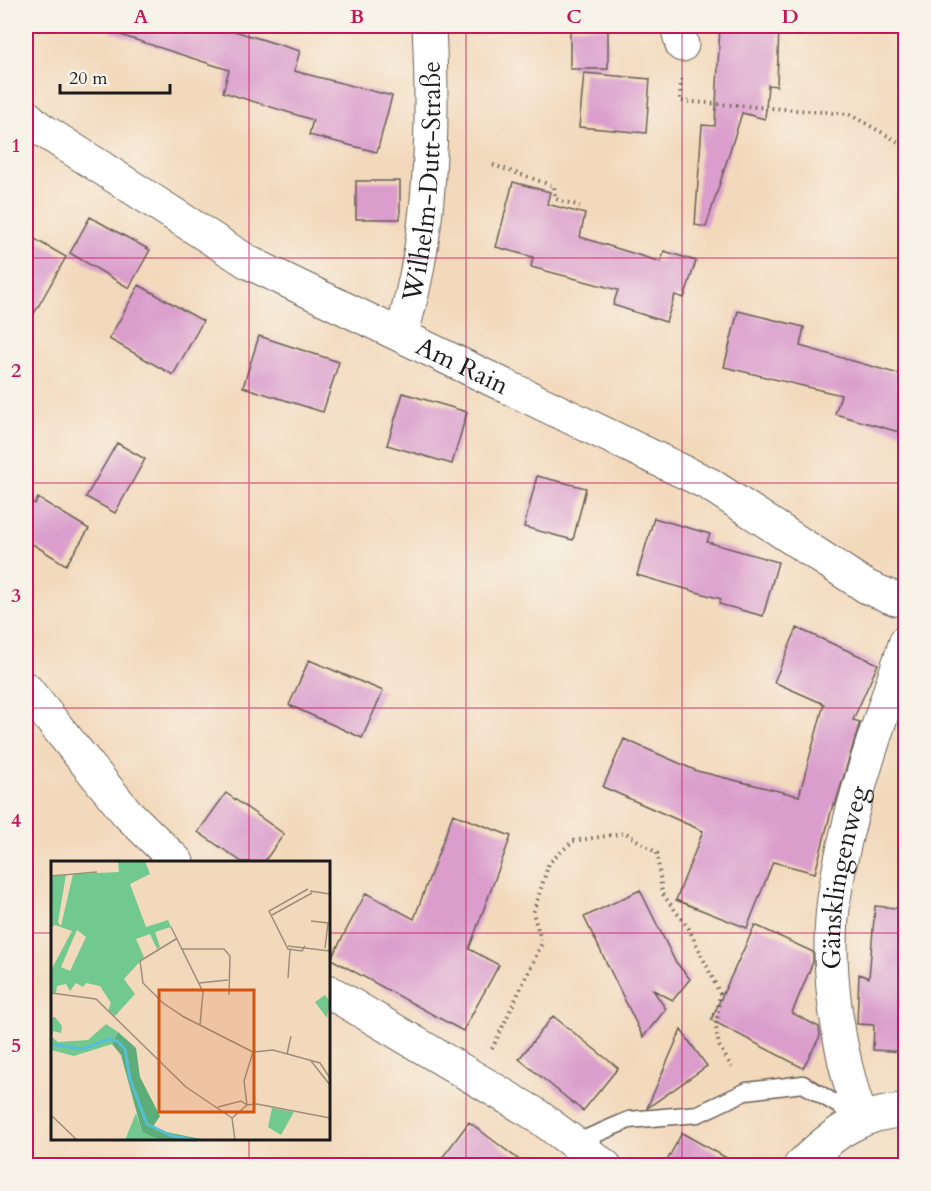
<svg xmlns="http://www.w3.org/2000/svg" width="931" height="1191" viewBox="0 0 931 1191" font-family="Cardo,serif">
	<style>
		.building { fill: #da9dcc }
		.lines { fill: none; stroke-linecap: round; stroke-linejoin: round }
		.service-casing { stroke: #675e54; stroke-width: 19 }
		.minor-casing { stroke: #675e54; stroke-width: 35 }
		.tertiary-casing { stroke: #675e54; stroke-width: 35 }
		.path { stroke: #675e54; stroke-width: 4; stroke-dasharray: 1.5 4.5; stroke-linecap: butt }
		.service { stroke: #fff; stroke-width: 16 }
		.minor { stroke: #fff; stroke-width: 33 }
		.tertiary { stroke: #fff; stroke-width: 33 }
		.grid { fill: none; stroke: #c2185b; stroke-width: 1.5; stroke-opacity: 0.55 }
		.labels { text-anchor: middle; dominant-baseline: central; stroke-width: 4.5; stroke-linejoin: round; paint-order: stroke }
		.street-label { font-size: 26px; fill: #1c1c1c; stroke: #f7f3e8 }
		.inset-river { fill: none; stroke: #58bed6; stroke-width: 3 }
		.inset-road { fill: none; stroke: #9d8d7c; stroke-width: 1.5 }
		.view { fill: #d4530e; fill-opacity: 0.15; stroke: #d4530e; stroke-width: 3 }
		.inset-edge { fill: none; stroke: #1c1c1c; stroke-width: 3 }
		.neatline { fill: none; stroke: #c2185b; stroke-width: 2 }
		.grid-label { font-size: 20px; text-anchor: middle; font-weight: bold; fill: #c2185b }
	</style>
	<rect width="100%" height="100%" fill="#f7f3e8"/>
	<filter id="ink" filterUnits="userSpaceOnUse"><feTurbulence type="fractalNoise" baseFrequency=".0167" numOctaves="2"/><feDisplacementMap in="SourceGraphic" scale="12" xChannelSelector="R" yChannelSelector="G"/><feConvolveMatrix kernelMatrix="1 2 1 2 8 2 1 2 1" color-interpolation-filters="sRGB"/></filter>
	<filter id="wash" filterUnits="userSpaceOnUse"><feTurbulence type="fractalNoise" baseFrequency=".008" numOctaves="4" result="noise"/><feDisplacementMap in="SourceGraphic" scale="24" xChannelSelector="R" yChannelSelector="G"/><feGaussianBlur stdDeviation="1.35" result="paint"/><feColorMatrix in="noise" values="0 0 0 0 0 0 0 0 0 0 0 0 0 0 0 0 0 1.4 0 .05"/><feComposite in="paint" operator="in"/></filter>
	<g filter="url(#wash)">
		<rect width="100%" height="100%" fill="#f3d9bc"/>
		<g id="blocks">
			<path class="building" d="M112,26H218L300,51L294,71L392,96L377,152L309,135L313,120L223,92L229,70L111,32Z
				M720,26H779L777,86L768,85L765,119L742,113L706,227L695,225L702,125L715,126Z
				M570,27L608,28V69H570Z
				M584,73L650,79L646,133L579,127Z
				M356,181H400V219H356Z
				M513,182L550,192L547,204L585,214L580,237L661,262L664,251L696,261L684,298L675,295L666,322L613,305L618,290L531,267L533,257L496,247Z
				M90,217L150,250L129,288L70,253Z
				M26,234L66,257L26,328Z
				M139,285L203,321L173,375L109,339Z
				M738,311L804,327L800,346L906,376V434L835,414L841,395L724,367Z
				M259,336L339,362L323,412L243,387Z
				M403,393L467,412L452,464L387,445Z
				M117,443L145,459L115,513L86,497Z
				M537,476L586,488L573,540L524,527Z
				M26,498L35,504L38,498L89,529L66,565L26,540Z
				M654,518L710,534L707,542L778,562L763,616L719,604L721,599L637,575Z
				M797,628L878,664L853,720L860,722L835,805L833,804L815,873L773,862L747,928L676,900L703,831L603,787L624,739L697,771L799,796L824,704L774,682Z
				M309,660L383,691L362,738L289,705Z
				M226,793L284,834L264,862H242L198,832Z
				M453,814L511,836L469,949L499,965L463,1031L331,959L366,893L414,919Z
				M640,890L675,961L690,979L673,1000L653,990L666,1009L643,1037L584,917Z
				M875,906L906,909V1052L873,1050L874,1025L857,1024L859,974L869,978Z
				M755,925L813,952V962L792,1013L819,1027L820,1036L803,1068L711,1020Z
				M553,1016L618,1068L583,1111L519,1059Z
				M681,1030L707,1066L647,1108Z
				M469,1122L527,1166H436Z
				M682,1133L741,1166H664Z"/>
		</g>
	</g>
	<g filter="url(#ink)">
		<use href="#blocks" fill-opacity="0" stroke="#675e54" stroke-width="1.5"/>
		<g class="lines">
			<g class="service-casing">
				<path id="service" d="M575,1143L629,1120L698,1114L747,1091L803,1084L858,1117"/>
			</g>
			<g class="minor-casing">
				<g id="minor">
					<path d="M677,26L682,45"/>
					<path id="s1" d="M26,116L38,127L248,262L709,484L867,587L896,599L906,600"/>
					<path id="s2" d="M401,335C432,235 434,129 429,26"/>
					<path id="s3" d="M861,1119C837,1049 823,959 836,886C850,802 880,722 906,641"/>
				</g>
			</g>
			<g class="tertiary-casing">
				<path id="tertiary" d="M26,689L127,813L177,862
					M328,991L535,1114L605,1166
					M800,1166C830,1136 862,1111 906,1111"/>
			</g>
			<path class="path" d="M681,79L680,101L849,114L906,146
				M493,165L554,186L556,199L580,206
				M492,1049L542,943L533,913L549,863L573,841L626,833L657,853L662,893L689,929L720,994L716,1028L719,1046L732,1067"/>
			<use href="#service" class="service"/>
			<use href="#minor" class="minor"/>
			<use href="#tertiary" class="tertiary"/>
		</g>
	</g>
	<path class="grid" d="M249,26V862M466,26V1166M682,26V1166M26,258H906M26,483H906M26,708H906M26,933H52M328,933H906M249,1138V1166"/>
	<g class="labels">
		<g class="street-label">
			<text stroke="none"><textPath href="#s2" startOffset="156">Wilhelm-Dutt-Straße</textPath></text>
			<text stroke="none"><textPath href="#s1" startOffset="504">Am Rain</textPath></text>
			<text stroke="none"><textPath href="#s3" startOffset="246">Gänsklingenweg</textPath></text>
		</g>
	</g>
	<g transform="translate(51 861)">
		<rect width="279" height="279" fill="#f3d9bc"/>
		<path d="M67,0H94L99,13L79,23L95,66L117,59L120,66L104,71L109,86L106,88L99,73L85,78L93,96L73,118L84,133L64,155L57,150L60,142L49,125L35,122L32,126L25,122L19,130L15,123L6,125L5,133L0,132V109L21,70L4,64L0,67V15L15,14L7,61L10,65L22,13L68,11ZM26,69L35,76L19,110L10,106ZM274,134L279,140L276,157L264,141ZM4,156L11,165L10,172L2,170L1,176L7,181L37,179L55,163L67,171L61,183L23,195L0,189V157ZM221,247L243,251L230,274L217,266ZM85,252L91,271L114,279H74Z" fill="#71c98f" fill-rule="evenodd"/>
		<path d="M67,171L85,187L89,216L109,255L103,264L105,269L155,279H110L91,271L70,194L61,183Z" fill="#5cad7a"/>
		<path class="inset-river" d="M0,183L32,188L58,178L66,180L74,188L79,218L96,263L121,275L145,279"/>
		<path class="inset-road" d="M0,15L46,11M259,30L279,33M221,54L261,32M260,60L277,62L274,87M120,66L152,131L149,164M125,78L89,100L92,122L112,142L133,156L202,191M237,85L279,90M254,85L251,90L237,88L218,50L257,28M130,88H173L179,95L178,134M237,117L239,89M148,122L177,119M0,132L45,138L135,226L181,257M202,191L222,189L269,202L279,217M236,193L240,175M260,200L279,224M196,244L193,220L202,191M167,246L190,240L196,244M0,254L26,279M181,257L196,244L206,243L279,257M181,257L184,279"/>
		<path class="view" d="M108,129H203V251H108Z"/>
		<rect width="279" height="279" class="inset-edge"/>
	</g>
	<rect width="931" height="1191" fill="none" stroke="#f7f3e8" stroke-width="66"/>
	<path d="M60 84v9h110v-9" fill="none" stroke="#1c1c1c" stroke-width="3"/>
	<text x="69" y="84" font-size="18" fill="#1c1c1c" stroke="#f7f3e8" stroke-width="4.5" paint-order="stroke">20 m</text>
	<rect x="33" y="33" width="865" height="1125" class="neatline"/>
	<g class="grid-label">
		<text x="141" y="23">A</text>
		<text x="357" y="23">B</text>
		<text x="574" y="23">C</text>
		<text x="790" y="23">D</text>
		<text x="16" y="152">1</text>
		<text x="16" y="377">2</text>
		<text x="16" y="602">3</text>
		<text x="16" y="827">4</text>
		<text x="16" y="1052">5</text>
	</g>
</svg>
